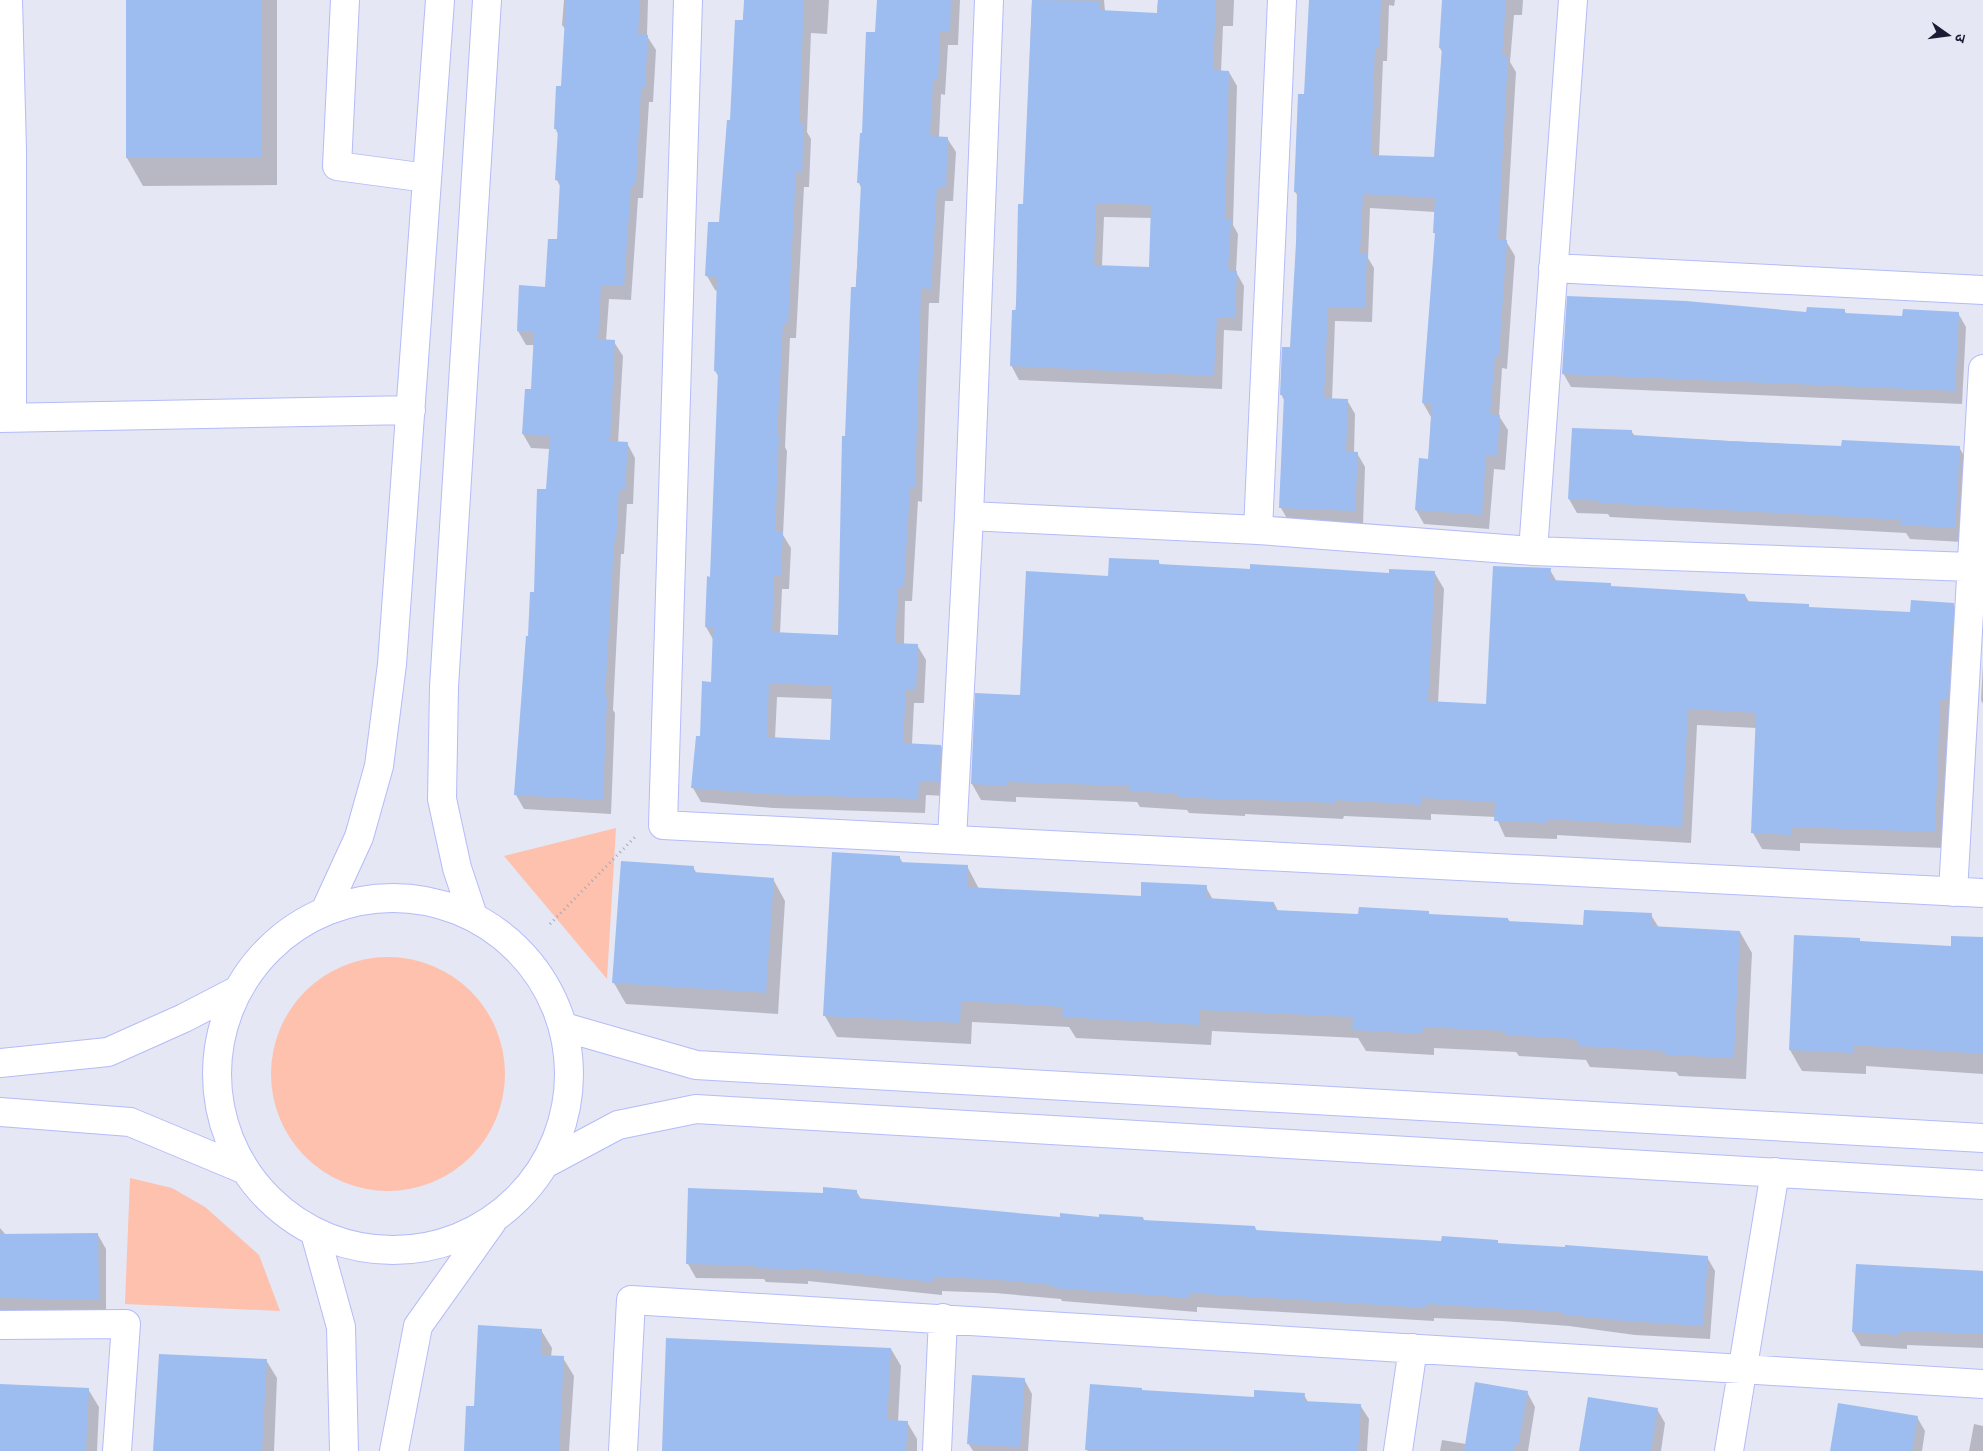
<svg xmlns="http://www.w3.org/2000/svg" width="1983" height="1451" viewBox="0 0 1983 1451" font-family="Signika,'Noto Sans Devanagari',sans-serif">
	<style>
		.green { fill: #fdc1ae }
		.shadow { fill: #0003; fill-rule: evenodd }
		.building { fill: #9dbdf0; fill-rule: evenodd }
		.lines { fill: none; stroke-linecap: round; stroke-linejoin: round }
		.minor-casing { stroke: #b4bbf9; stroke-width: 30 }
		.path { stroke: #a5a7b7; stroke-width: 3; stroke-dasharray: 1 4; stroke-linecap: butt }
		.minor { stroke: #fff; stroke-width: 28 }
	</style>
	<rect width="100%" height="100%" fill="#e5e7f4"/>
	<path class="green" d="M616,828L607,979L504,856Z
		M271 1074a117 117 0 1 1 234 0a117 117 0 1 1-234 0Z
		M130,1178L172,1188L205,1207L259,1255L280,1311L125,1304Z"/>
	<path class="shadow" d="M127,0H277V185L143,186L127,158Z
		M564,0H648L647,36L656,50L653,102H649L643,198H638L631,300L609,299L606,341L614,342L623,356L618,443H627L635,458L633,504H627L624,554H621L613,710L615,713L611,814L524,809L516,795L529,638L548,491L550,449L531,448L523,434L533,390L535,345H526L518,331L546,288L558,240L561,188L557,180L559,136L555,128L562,88L566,30L562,25Z
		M745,0H829L827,34L811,33L807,132L811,139L809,187H804L796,338H790L785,447L787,451L783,535L791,548L789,589H782L780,634L839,636L846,437L862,190L859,183L876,33L878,0H960L958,45H948L945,95L941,94L939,137L947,138L956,152L953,201H945L939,303H929L922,502L918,501L912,601H905L904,644L917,645L926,660L924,703H914L912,744L941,746L949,760L947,796L926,795L925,813L773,808L701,802L693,788L712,683L714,641L706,627L711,578L719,377L715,371L718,291L715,290L707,276L720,223ZM777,697L833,699L831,741L775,739Z
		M1032,0H1104L1105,11L1157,14L1158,0H1234L1233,26H1223L1221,72H1229L1237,86L1233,225L1238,234L1236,272L1244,286L1242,331L1224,330L1222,389L1019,380L1011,365L1024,205ZM1104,217L1152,218L1150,268L1102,266Z
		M1311,0H1395L1394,6L1389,5L1387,61H1383L1379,156L1435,158L1442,52L1440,48L1443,0H1523L1522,15H1514L1510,62L1516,72L1506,241L1515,256L1507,369L1502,368L1499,416L1508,430L1505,470L1494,469L1489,529L1424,524L1416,510L1429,460L1431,417L1423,403L1436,236L1434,232L1435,212L1370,208L1368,258L1374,268L1372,322L1335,321L1332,400H1347L1355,414L1354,453H1357L1365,467L1363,525L1289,522L1281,508L1285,402L1281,394L1291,349L1297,244L1298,196L1295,192L1305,96Z
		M1844,310L1847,315L1904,317L1958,313L1966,327L1962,404L1571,387L1563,373L1808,313Z
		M1631,431L1635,436L1842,447H1959L1967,461L1962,542L1910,539L1906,533L1610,517L1608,514L1577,513L1569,499Z
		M1158,561L1161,566L1390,574L1434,572L1444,589L1438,703L1487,705L1550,570L1557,582L1612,588L1745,595L1749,602L1808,605L1810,608L1911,613L1953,604L1963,620L1957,715L1949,714L1944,848L1800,843V851L1762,849L1753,833L1757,728L1697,725L1691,843L1557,835V839L1505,837L1496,817L1431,814V820L1344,816L1343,819L1245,814V816L1189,813L1187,810L1140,807L1137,802L1016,797V802L981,800L972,784L1021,696L1109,577Z
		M1983,664V704L1981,700Z
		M899,857L903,863L967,866L979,889L1142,897L1206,887L1213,900L1274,903L1278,911L1359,916L1428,912L1430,916L1508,919L1510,922L1584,927L1651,915L1659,928L1740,932L1752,953L1746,1079L1679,1076L1676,1072L1590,1067L1586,1060L1519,1056L1516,1052L1434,1048V1055L1366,1051L1358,1038L1212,1031L1211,1045L1076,1038L1069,1027L972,1022L971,1044L837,1037L825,1016Z
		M693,867L697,874L773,879L785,901L778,1014L626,1004L614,983Z
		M1859,939L1861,942L1952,947L1983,939V1074L1866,1066V1074L1802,1071L1790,1050Z
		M856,1191L861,1199L1061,1218H1143L1145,1221L1255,1227L1257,1231L1443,1243L1497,1241L1499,1244L1707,1257L1715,1271L1710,1339L1635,1335L1569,1326L1502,1321L1434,1318V1321L1197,1307V1312L1062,1301L1061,1299L995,1293L942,1291V1295L808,1281V1284L766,1282L764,1279L696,1278L688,1264L824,1195Z
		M0,1228L6,1235H98L106,1249V1313L0,1312Z
		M1857,1265L1983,1271V1348L1907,1345V1349L1861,1346L1853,1332Z
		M541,1330L552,1348L551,1357L563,1358L574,1376L569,1451H465L475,1408Z
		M891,1349L901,1366L898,1421L907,1422L917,1439V1451H663Z
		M266,1360L277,1378L274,1451H155Z
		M1024,1379L1032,1394L1028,1451H973L968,1443Z
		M0,1386L88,1389L99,1407L97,1451H0Z
		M1141,1389L1143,1392L1255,1398L1304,1395L1308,1402L1360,1405L1369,1419L1367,1451H1087Z
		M1527,1392L1535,1407L1528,1451H1440L1442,1440L1466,1444Z
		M1657,1409L1665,1423L1661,1451H1580Z
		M1917,1417L1925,1431L1922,1451H1831Z
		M1974,1424L1983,1426V1451H1969Z"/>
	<path class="building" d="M126,0H262L261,158H126Z
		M566,0H640L638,34L648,35L645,88H641L636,185H631L624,286L601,285L598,339L615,340L610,441L628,442L625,490H619L616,541H614L605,698H607L603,800L514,795L526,636H528L530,592H534L537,489H546L550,436L522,434L525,389H531L534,332L517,331L519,285L545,287L548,239H557L560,181L555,180L558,129H554L556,86H561Z
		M744,0H804L799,123H804L802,173L796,172L788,324H783L777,435H779L775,532H783L781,575H774L772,632L838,635L842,436H845L851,287H856L861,183H857L860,133H862L866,32H875L877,0H951L950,31H940L938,80H933L930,136L948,137L946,187H937L931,289L921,288L915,487H910L904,587H898L895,643L918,644L916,689H906L903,743L941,745L939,782L919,781L918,799L764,794L691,788L696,736H700L702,681L711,682L713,628L705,627L707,576L710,577L718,371H714L717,277L705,276L708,222H719L727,120H730L735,20H743ZM769,683L832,686L830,740L767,737Z
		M1032,0L1100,1V10L1157,13L1158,0H1216L1213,70L1229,71L1225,219H1231L1228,270L1237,271L1235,317H1217L1214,376L1010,366L1012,310H1016L1018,204H1023ZM1096,203L1151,205L1149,267L1094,265Z
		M1309,0H1381L1379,48H1375L1371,155L1434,157L1442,48H1439L1442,0H1506L1502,56H1508L1498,240H1507L1499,355H1495L1490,414L1500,415L1497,456L1486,455L1482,515L1415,510L1419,458L1428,459L1432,404L1422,403L1435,233H1433L1435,198L1363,194L1360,253H1367L1365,308L1328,307L1324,398L1348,399L1346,451L1358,452L1355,511L1279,508L1284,395H1280L1282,347H1290L1296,243L1297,192H1294L1298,94H1304Z
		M1567,296L1686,301L1806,312L1807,307L1845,309V313L1902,316L1903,309L1959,312L1955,391L1562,374Z
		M1572,428L1632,430V435L1729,441L1841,446L1842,440L1960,446L1955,528L1900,525L1901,520L1600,503L1601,501L1568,499Z
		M1109,558L1159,560V564L1250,569V564L1389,573V569L1435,571L1428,701L1486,704L1493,566L1551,568L1550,580L1611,583V586L1745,594V601L1809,604V607L1910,612L1911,600L1954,603L1948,699H1940L1935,832L1791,827V835L1751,833L1756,713L1688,709L1682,827L1548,819V823L1494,821L1495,802L1422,798V805L1335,800V803L1236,799V800L1178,797V794L1129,791L1130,786L1007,782V786L971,784L975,693L1020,695L1026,571L1108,576Z
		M832,852L900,856V862L968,865L967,887L1141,896V882L1207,885L1206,898L1274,902V910L1358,914L1359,907L1429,911V914L1508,918V921L1583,925L1584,910L1652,913L1651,926L1740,931L1734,1058L1665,1055V1051L1577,1046V1039L1505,1035V1031L1423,1027L1422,1034L1352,1030L1353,1017L1200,1010L1199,1025L1062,1017L1063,1007L961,1001L960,1023L823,1016Z
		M621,861L694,866L693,872L774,878L766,993L612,983Z
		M1794,935L1860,938V941L1951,946V936L1983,937V1054L1854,1045V1053L1789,1050Z
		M823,1187L857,1190V1198L1060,1217V1213L1099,1217V1214L1143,1217V1220L1255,1226V1230L1441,1241L1442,1236L1498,1240V1243L1565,1247V1245L1708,1256L1703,1326L1626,1321L1560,1314L1561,1312L1493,1308L1427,1304L1426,1308L1190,1293L1189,1298L1053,1288V1285L987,1279L934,1277V1282L801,1268V1270L756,1268V1266L686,1264L688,1188L823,1193Z
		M98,1233L99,1300L0,1298V1234Z
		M1856,1264L1983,1271V1334L1900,1331V1335L1852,1332Z
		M478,1325L542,1329L541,1355L564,1356L559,1451H464L466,1406H474Z
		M666,1338L891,1348L887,1420L908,1421L906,1451H662Z
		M159,1354L267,1359L262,1451H153Z
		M972,1375L1025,1378L1020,1447L967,1444Z
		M1475,1382L1528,1391L1518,1446L1514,1445L1513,1451H1464Z
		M0,1384L89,1388L86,1451H0Z
		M1090,1384L1142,1388V1390L1254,1397V1390L1305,1393L1304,1401L1361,1404L1358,1451L1085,1450Z
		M1588,1397L1658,1408L1651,1451H1579Z
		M1838,1403L1918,1416L1912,1451H1830Z"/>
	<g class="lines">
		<g class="minor-casing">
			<path id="minor" d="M8,0L12,150V417
				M345,0L337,166L427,178
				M688,0L663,825L1983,893
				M1553,268L1983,290
				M0,418L411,410
				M969,516L1258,530L1533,551L1971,567
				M1258,530L1282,0
				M1533,551L1573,0
				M952,839L969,516L989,0
				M1953,892L1983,369
				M217 1074a176 176 0 1 1 352 0a176 176 0 1 1-352 0Z
				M325,911L359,837L379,766L392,664L440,0
				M473,916L457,868L442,799L444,687L487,0
				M564,1027L696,1065L1983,1138
				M0,1063L108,1052L184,1018L238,990
				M0,1112L130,1122L243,1169
				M545,1164L618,1125L696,1109L1983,1185
				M315,1233L341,1327L344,1451
				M0,1325L126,1324L117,1451
				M394,1451L418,1326L492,1222
				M623,1451L631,1300L1983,1384
				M937,1451L943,1318
				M1398,1451L1413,1348
				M1729,1451L1775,1172"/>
		</g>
		<path class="path" d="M550,924L635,837"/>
		<use href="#minor" class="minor"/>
	</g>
	<g transform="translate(1948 35) rotate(104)" stroke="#e5e7f4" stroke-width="4" paint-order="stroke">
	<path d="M0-4L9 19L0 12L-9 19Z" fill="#1a1c33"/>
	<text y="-8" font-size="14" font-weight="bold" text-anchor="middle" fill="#1a1c33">उ</text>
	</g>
</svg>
